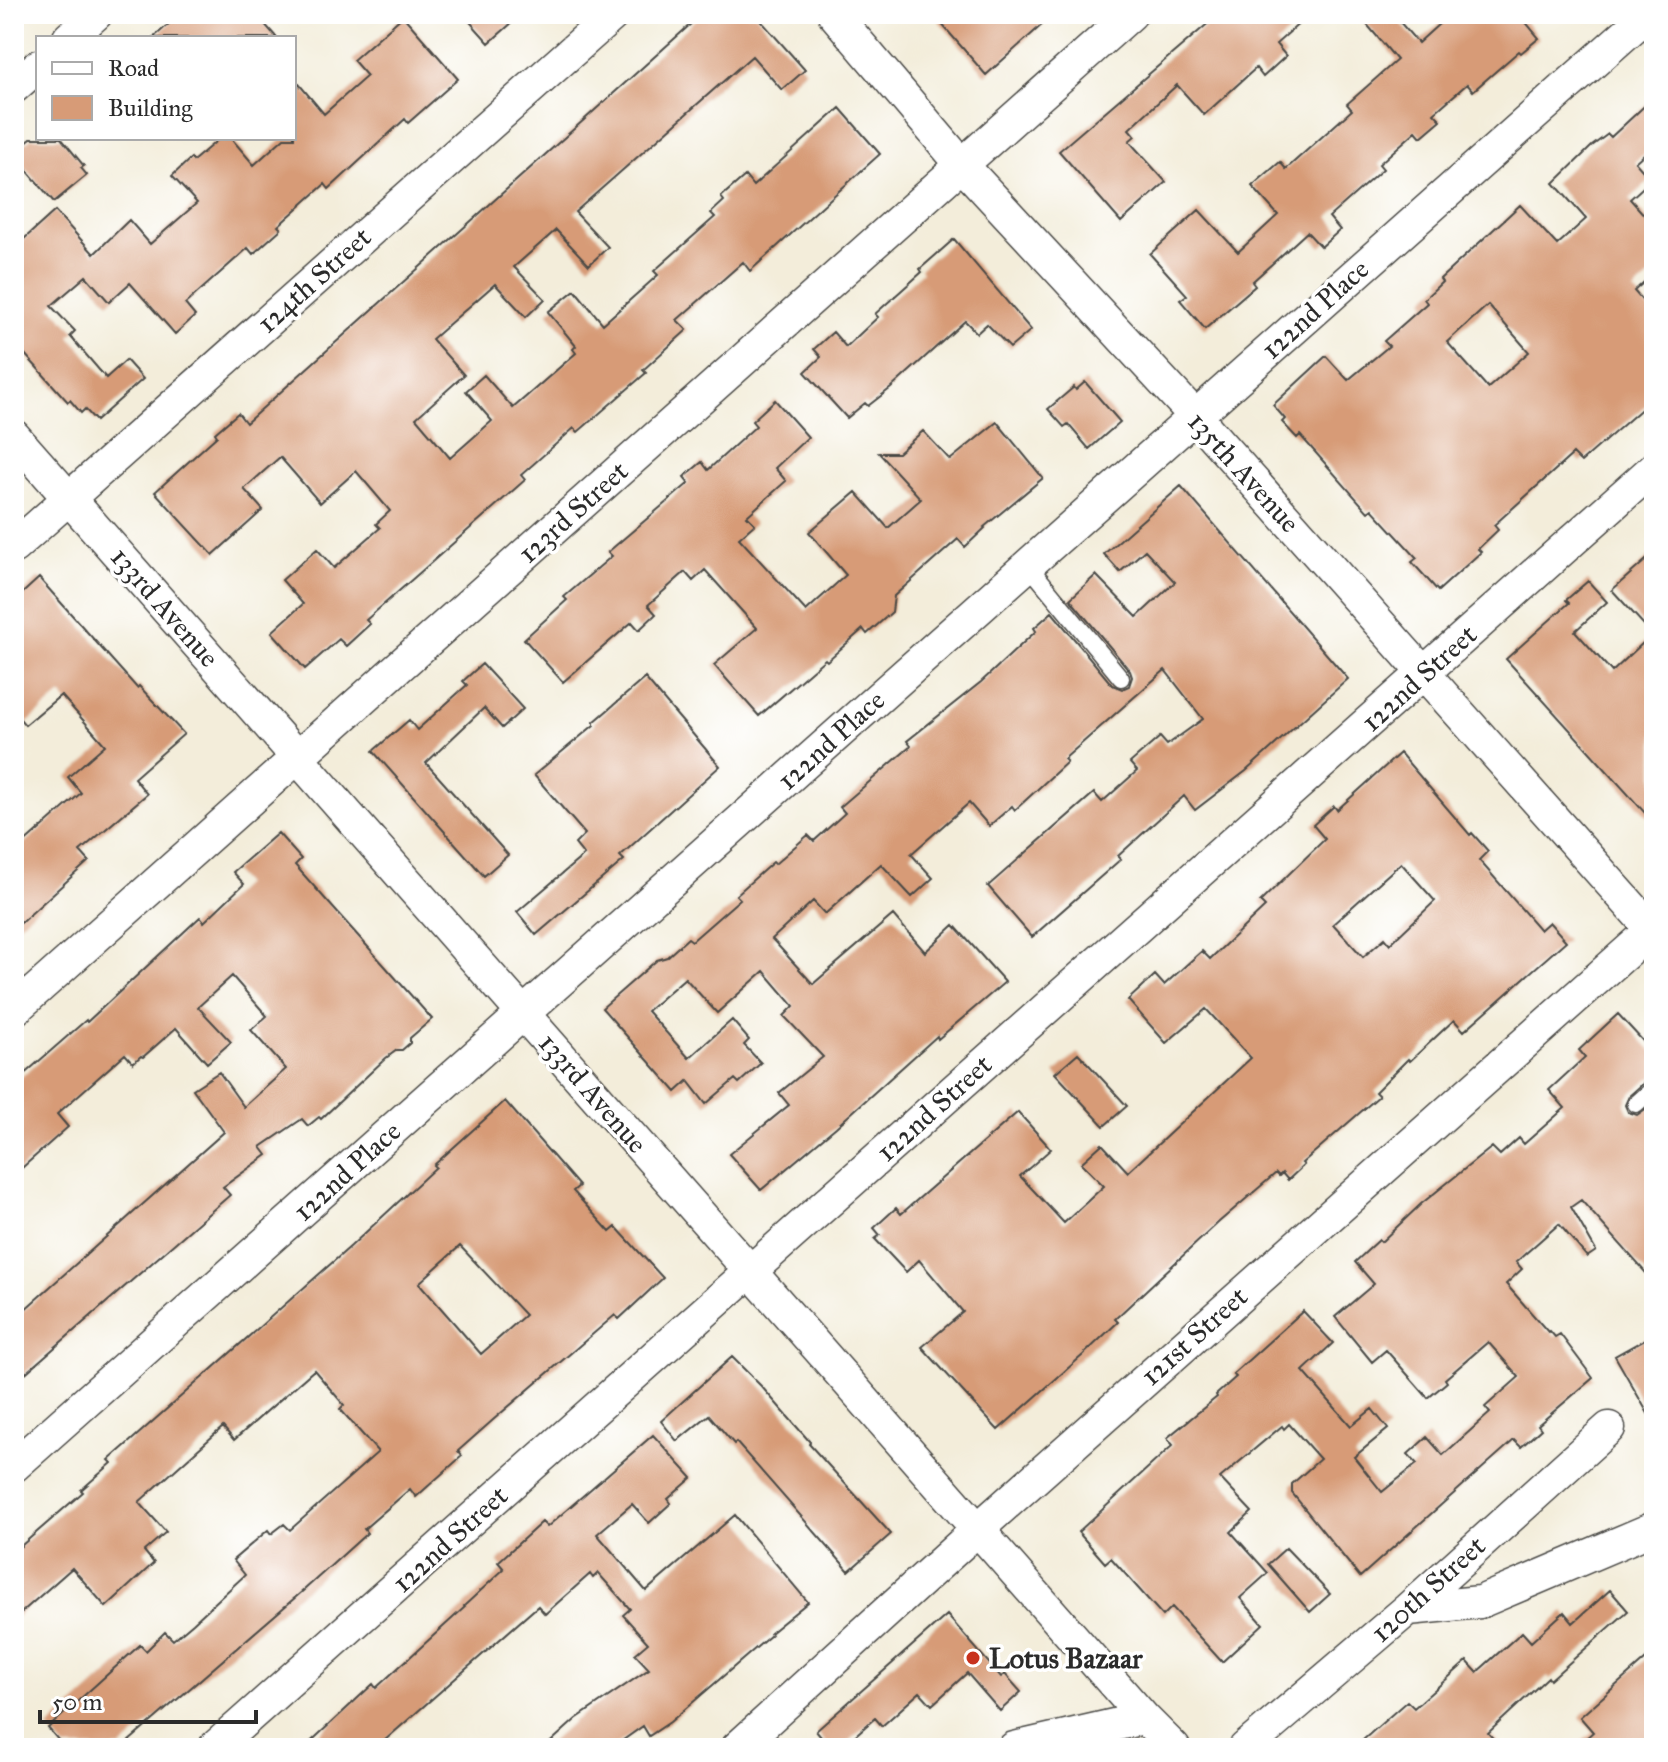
<svg xmlns="http://www.w3.org/2000/svg" width="1668" height="1762" viewBox="0 0 1668 1762" font-family="'IM FELL Great Primer',serif">
	<style>
		.building { fill: #d79b77; fill-rule: evenodd }
		.lines { fill: none; stroke-linecap: round; stroke-linejoin: round }
		.service-casing { stroke: #494845; stroke-width: 19 }
		.minor-casing { stroke: #494845; stroke-width: 35 }
		.service { stroke: #fff; stroke-width: 16 }
		.minor { stroke: #fff; stroke-width: 32 }
		.poi-dot { fill: #c8321e; stroke: #fff; stroke-width: 3 }
		.labels { text-anchor: middle; dominant-baseline: central; stroke-width: 7; stroke-linejoin: round; paint-order: stroke }
		.street-label { font-size: 28px; fill: #2b2b2b; stroke: #fff }
		.poi-label { font-size: 28px; font-weight: bold; fill: #2b2b2b; stroke: #fff; text-anchor: start }
	</style>
	<rect width="100%" height="100%" fill="#fff"/>
	<filter id="ink" filterUnits="userSpaceOnUse"><feTurbulence type="fractalNoise" baseFrequency=".0125" numOctaves="2"/><feDisplacementMap in="SourceGraphic" scale="16" xChannelSelector="R" yChannelSelector="G"/><feConvolveMatrix kernelMatrix="1 2 1 2 8 2 1 2 1" color-interpolation-filters="sRGB"/></filter>
	<filter id="wash" filterUnits="userSpaceOnUse"><feTurbulence type="fractalNoise" baseFrequency=".006" numOctaves="4" result="noise"/><feDisplacementMap in="SourceGraphic" scale="32" xChannelSelector="R" yChannelSelector="G"/><feGaussianBlur stdDeviation="1.8" result="paint"/><feColorMatrix in="noise" values="0 0 0 0 0 0 0 0 0 0 0 0 0 0 0 0 0 1.4 0 .05"/><feComposite in="paint" operator="in"/></filter>
	<g filter="url(#wash)">
		<rect width="100%" height="100%" fill="#f3edda"/>
		<g id="blocks">
			<path class="building" d="M180,14H256L277,38H153Z
				M463,14H522L489,43Z
				M702,14H755L805,70L782,90L752,56L575,212L608,247L589,265L556,230L514,267L545,299L526,317L495,284L432,339L464,375L416,418L450,458L492,421L466,391L484,375L513,408L576,353L573,349L576,346L548,312L575,290L603,324L658,275L654,271L715,217L711,213L724,201L721,197L745,176L753,186L840,108L880,154L750,271L743,262L677,320L687,330L643,370L646,373L578,432L574,428L521,475L525,480L366,620L370,624L346,646L339,639L305,669L272,632L303,604L282,580L317,549L334,568L380,528L376,524L390,511L356,471L320,503L280,457L244,489L263,510L213,555L155,492L217,436L215,433L238,413L246,423Z
				M933,14H1054L986,75Z
				M1219,14H1310L1276,44L1286,56L1263,77L1256,68L1204,115L1177,85L1129,129L1135,136L1129,141L1166,182L1121,222L1059,151Z
				M1358,14H1393L1418,43L1450,14H1519L1539,38L1521,53L1519,51L1473,91L1467,84L1434,113L1441,120L1421,137L1416,131L1379,164L1383,169L1329,217L1340,230L1321,247L1307,232L1252,282L1255,286L1205,329L1180,300L1187,295L1150,254L1199,210L1238,252L1278,215L1252,186L1280,162L1286,169L1352,110L1347,104L1397,60Z
				M403,16L458,79L408,123L405,119L329,189L325,184L278,226L281,229L253,254L248,248L185,304L195,316L175,334L130,283L109,302L86,276L51,306L75,331L70,336L106,378L126,360L143,379L96,421L85,409L81,413L70,400L68,402L14,342V248L55,211L94,254L129,220L150,244L197,203L172,176L191,158L193,161L220,138H231L254,165L284,138H294V78L324,114L367,76L353,60Z
				M1654,97V145L1635,162L1651,180L1630,199L1654,226V273L1634,291L1654,314V398L1581,462L1573,454L1494,525L1498,530L1478,549L1481,552L1438,591L1412,562L1417,558L1372,509L1368,512L1300,435L1297,438L1282,422L1285,419L1273,405L1326,356L1348,380L1389,346L1384,341L1427,303L1424,299L1442,282L1440,279L1520,205L1557,245L1586,219L1554,183L1592,146L1608,134L1611,137ZM1488,305L1529,352L1488,388L1447,342Z
				M31,138H61L84,166L81,168L87,175L54,202L14,155V152Z
				M954,239L1031,330L1010,348L987,324L977,333L965,321L891,388L868,406L865,403L847,418L805,372L821,357L814,349L833,332L846,347L878,317L875,314L922,272L920,269Z
				M1085,382L1120,422L1089,449L1068,424L1064,427L1048,409L1074,387L1076,390Z
				M775,400L808,437L775,468L786,481L747,516L755,524L739,538L806,611L846,575L809,532L856,492L888,528L921,499L879,453H898L923,431L950,460L997,422L1043,478L984,527L985,528L965,547L958,539L894,596L892,612L867,634L863,629L827,661L825,659L759,716L714,665L757,628L705,570L693,581L685,572L648,605L656,614L639,630L632,622L563,682L524,639L567,600L564,597L612,556L608,552L689,483L684,477L702,462L708,470L756,426L752,421Z
				M1181,486L1348,679L1246,771L1195,810L1184,796L1118,856L1121,859L1032,937L988,886L1094,793L1102,802L1137,771L1130,763L1160,737L1167,745L1203,719L1165,670L1064,759L1067,762L1015,810L1012,806L989,826L969,803L911,854L933,878L912,897L881,864L825,914L813,901L772,939L813,984L893,915L925,952L954,925L1005,982L938,1039L937,1036L836,1127L761,1190L729,1154L789,1105L779,1093L823,1057L784,1016L794,1006L764,971L717,1013L685,978L647,1011L689,1058L732,1020L749,1040L744,1045L761,1063L739,1083L735,1079L706,1104L688,1081L676,1092L602,1008L657,960L667,957L688,938L692,941L740,899L736,895L773,862L775,864L808,835L814,841L845,813L840,807L911,746L907,741L981,682L1036,631L1034,628L1052,612L1112,685L1122,689L1129,686L1132,677L1130,671L1070,599L1096,575L1137,617L1175,582L1145,550L1120,572L1104,554Z
				M1654,553V636L1612,590Z
				M39,578L137,688L139,686L184,734L134,778L147,794L80,851L89,861L14,929V852L81,793L68,777L105,745L61,695L25,725L14,712V601Z
				M1588,581L1607,602L1575,631L1612,672L1644,642L1654,654V823L1506,659L1569,603L1566,600Z
				M482,664L523,709L502,728L484,708L426,763L508,855L484,876L373,751L409,720L417,730L467,685L463,681Z
				M645,678L720,766L620,856L624,860L536,935L517,912L584,855L575,844L585,834L534,775L594,725V722Z
				M1400,753L1470,835L1472,833L1488,851L1479,860L1540,930L1549,922L1566,941L1464,1031L1454,1020L1410,1061L1408,1059L1375,1092L1379,1096L1302,1163L1304,1165L1288,1180L1282,1173L1279,1176L1276,1173L1219,1222L1115,1319L1118,1322L1083,1355L998,1430L922,1347L963,1312L919,1260L906,1272L875,1239L880,1235L874,1228L896,1208L901,1214L1018,1112L1051,1149L1020,1176L1064,1223L1104,1186L1081,1163L1102,1144L1128,1172L1251,1058L1206,1009L1166,1043L1128,1000L1155,975L1164,985L1202,951L1210,959L1265,907L1260,902L1325,839L1313,825L1334,806L1337,810ZM1401,863L1435,901L1390,944L1385,938L1363,957L1333,924Z
				M278,833L301,859L295,865L432,1019L410,1038V1043L402,1050H397L386,1058L321,1119L319,1117L308,1126L302,1119L261,1147L267,1155L223,1187L230,1195L14,1383V1319L224,1132L193,1089L219,1072L244,1107L286,1069L251,1030L267,1016L232,976L198,1007L231,1042L207,1063L176,1028L143,1057L141,1056L133,1063L125,1054L57,1114L68,1127L14,1175V1083L86,1020L87,1022L200,917L204,922L244,884L233,872Z
				M1618,1014L1654,1053V1077L1647,1080L1629,1096L1625,1105L1628,1112L1637,1115L1654,1103V1282L1581,1200L1571,1207L1596,1251L1587,1257L1559,1224L1516,1262L1522,1269L1506,1284L1548,1332L1550,1331L1555,1337L1560,1334L1593,1378L1538,1425L1541,1429L1521,1447L1514,1440L1360,1577L1292,1493V1484L1320,1459L1289,1424L1284,1429L1282,1426L1220,1478L1252,1512L1231,1532L1268,1573L1240,1598L1263,1624L1222,1662L1172,1607L1163,1616L1111,1558L1105,1563L1078,1532L1173,1445L1167,1438L1217,1397L1216,1395L1236,1377L1233,1374L1303,1311L1333,1343L1303,1371L1351,1426L1372,1409L1388,1429L1354,1457L1382,1492L1417,1464L1408,1454L1427,1437L1443,1455L1490,1413L1485,1407L1519,1377L1488,1342L1445,1379L1447,1382L1428,1398L1386,1350L1372,1362L1335,1317L1374,1284L1355,1262L1379,1240L1381,1242L1421,1204L1492,1147L1500,1155L1519,1138L1524,1144L1565,1108L1549,1090L1585,1057L1579,1050Z
				M1078,1053L1127,1106L1104,1126L1055,1073Z
				M505,1101L579,1186L573,1191L610,1232L616,1227L663,1278L619,1319L615,1315L493,1420L458,1451L462,1456L416,1497L410,1489L364,1529L367,1533L304,1590L121,1748H65L48,1728L140,1645L146,1651L165,1632L173,1640L193,1623L245,1575L233,1560L268,1530L271,1534L284,1524L290,1530L378,1452L340,1409L344,1405L314,1370L234,1440L223,1427L139,1502L166,1532L144,1551L154,1563L106,1607L72,1568L14,1619V1552L83,1492L81,1490L112,1463L109,1460L351,1246L436,1167L434,1165ZM460,1246L525,1315L481,1354L419,1283Z
				M1647,1338L1654,1350V1424L1615,1356Z
				M732,1357L761,1386L810,1442L809,1444L891,1534L849,1571L736,1442L734,1444L709,1415L677,1441L661,1421Z
				M653,1435L692,1478L668,1499L671,1503L649,1523L632,1504L597,1534L646,1591L735,1515L808,1602L770,1633L771,1635L670,1722L649,1736L643,1726L612,1748H544L576,1719L649,1669L635,1654L648,1643L623,1615L630,1609L598,1573L593,1578L590,1574L545,1614L538,1606L376,1748H304L373,1684L376,1688L465,1607L464,1606L504,1569L498,1562L542,1522L547,1527Z
				M1286,1548L1330,1594L1310,1612L1268,1564Z
				M1610,1590L1628,1611L1550,1680L1548,1677L1488,1733L1502,1748H1354L1407,1701L1414,1708L1467,1661L1477,1672L1522,1632L1531,1642L1564,1612L1573,1623Z
				M947,1615L1001,1677L1005,1674L1021,1692L1000,1711L967,1673L932,1705L920,1692L882,1726L875,1718L841,1748H830L816,1731Z
				M1654,1652V1748H1575L1593,1732L1580,1717Z"/>
		</g>
	</g>
	<g filter="url(#ink)">
		<use href="#blocks" fill-opacity="0" stroke="#494845" stroke-width="2"/>
		<g class="lines">
			<g class="service-casing">
				<path id="service" d="M1028,565L1121,678
					M1636,1104L1654,1088"/>
			</g>
			<g class="minor-casing">
				<path id="minor" d="M834,14L962,165L1195,416L1654,932
					M69,38L96,14
					M14,87L38,66
					M14,436L1144,1718L1174,1748
					M14,547L614,14
					M14,1010L1131,14
					M14,1466L1648,14
					M1408,1609L1480,1602L1654,1528
					M214,1748L1654,468
					M737,1748L978,1529L1654,928
					M1014,1748L1144,1718
					M1245,1748L1408,1609L1609,1428"/>
			</g>
			<use href="#service" class="service"/>
			<use href="#minor" class="minor"/>
		</g>
	</g>
	<circle class="poi-dot" cx="973" cy="1658" r="8"/>
	<g class="labels">
		<g class="street-label">
			<text transform="translate(314 280) rotate(-42)">124th Street</text>
			<text transform="translate(1315 309) rotate(-42)">122nd Place</text>
			<text transform="translate(1244 472) rotate(48)">135th Avenue</text>
			<text transform="translate(573 512) rotate(-42)">123rd Street</text>
			<text transform="translate(165 607) rotate(49)">133rd Avenue</text>
			<text transform="translate(1419 678) rotate(-42)">122nd Street</text>
			<text transform="translate(831 740) rotate(-42)">122nd Place</text>
			<text transform="translate(593 1093) rotate(49)">133rd Avenue</text>
			<text transform="translate(934 1108) rotate(-42)">122nd Street</text>
			<text transform="translate(347 1171) rotate(-42)">122nd Place</text>
			<text transform="translate(1194 1336) rotate(-42)">121st Street</text>
			<text transform="translate(450 1539) rotate(-42)">122nd Street</text>
			<text transform="translate(1428 1589) rotate(-42)">120th Street</text>
		</g>
		<g class="poi-label">
			<text x="989" y="1658">Lotus Bazaar</text>
		</g>
	</g>
	<rect width="1668" height="1762" fill="none" stroke="#fff" stroke-width="48"/>
	<rect x="36" y="36" width="260" height="104" fill="#ffffff" stroke="#aaaaaa" stroke-width="2"/>
	<rect x="52" y="62" width="40" height="12" fill="#ffffff" stroke="#aaaaaa" stroke-width="2"/>
	<text x="108" y="76" font-size="24" fill="#2b2b2b">Road</text>
	<rect x="52" y="96" width="40" height="24" fill="#d79b77" stroke="#aaaaaa" stroke-width="2"/>
	<text x="108" y="116" font-size="24" fill="#2b2b2b">Building</text>
	<path d="M40 1710v12h216v-12" fill="none" stroke="#2b2b2b" stroke-width="4"/>
	<text x="52" y="1710" font-size="24" fill="#2b2b2b" stroke="#ffffff" stroke-width="6" paint-order="stroke">50 m</text>
</svg>
